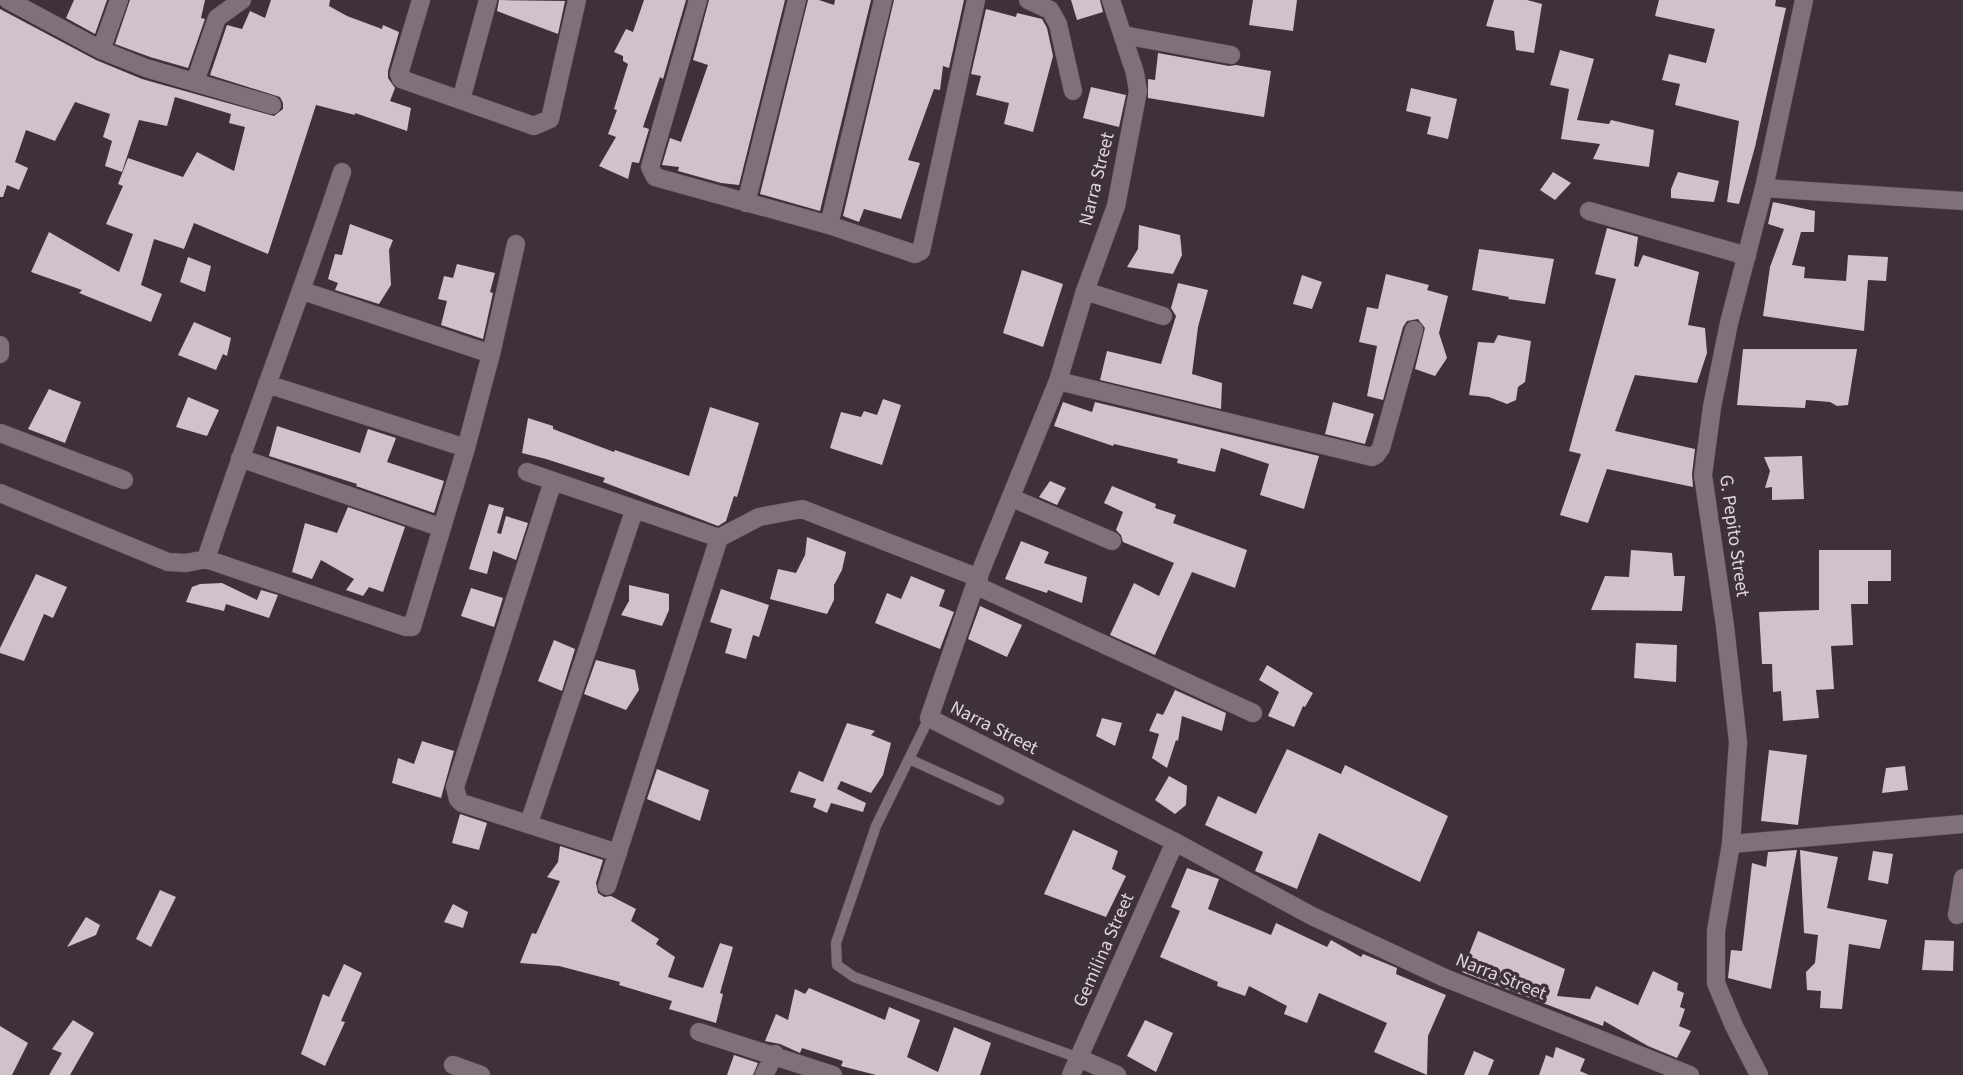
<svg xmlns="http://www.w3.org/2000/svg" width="1963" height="1075" viewBox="0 0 1963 1075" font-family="'Source Sans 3',sans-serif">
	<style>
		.building { fill: #d2c0ca }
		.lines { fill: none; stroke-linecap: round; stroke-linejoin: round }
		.lane-casing { stroke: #594d55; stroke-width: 11 }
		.street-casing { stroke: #594d55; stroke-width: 19 }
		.secondary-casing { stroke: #594d55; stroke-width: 19 }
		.lane { stroke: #81707a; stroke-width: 10 }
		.street { stroke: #81707a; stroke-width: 18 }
		.secondary { stroke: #81707a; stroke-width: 18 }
		.labels { text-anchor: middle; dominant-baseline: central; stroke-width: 7; stroke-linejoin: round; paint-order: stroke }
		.street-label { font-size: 19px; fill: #dfd6db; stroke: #3f3139 }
	</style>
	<rect width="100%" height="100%" fill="#3f3139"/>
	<path class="building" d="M74,0H107L95,34L66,18Z
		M130,0H205L201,18L205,19L188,68L150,57L115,44Z
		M271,0H330L329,6L347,16L382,29L383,25L399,32L388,71V78L395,88L390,101L411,108L407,131L355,113V115L316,105L268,254L194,223L184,249L154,239L141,285L162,294L151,322L79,293L82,290L31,272L49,232L119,272L133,234L106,224L123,186L118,184L128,158L183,177L197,152L234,171L245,127L229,123L231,114L175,97L167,126L139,120L122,172L105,166L112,141L103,137L110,114L75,102L55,141L26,130L15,162L28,168L19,190L7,185L3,197H0V9L96,60L142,79L274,116L283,109V103L280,97L210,75L227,25L242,29L250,11L265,18Z
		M499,0L565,1L558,34L497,11Z
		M644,0H686L663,79L660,77L643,127L649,129L639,163L632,162L628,179L599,166L616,137L608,134L617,110L614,109L628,64L623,61V56L614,52L626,29L633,32Z
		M709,0H785L739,185L721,183L678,171L679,167L662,165L670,138L681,142L708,65L693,60Z
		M808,0H819L834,5L835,0H871L820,211L760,194Z
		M894,0H964L949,68L943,66L940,90L934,89L908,160L920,163L901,219L864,209L859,222L843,216Z
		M1071,0H1100L1103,12L1077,20Z
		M1253,0H1297L1293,31L1249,25Z
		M1494,0H1527L1542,4L1534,53L1516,50L1514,31L1486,26Z
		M1659,0H1776L1775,6L1786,8L1755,147L1739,204L1727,202L1739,121L1675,105L1680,84L1662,80L1669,54L1706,63L1715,29L1655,16Z
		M986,9L1016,17L1017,13L1042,19L1047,28L1053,56L1033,132L1004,124L1009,103L976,95L981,76L971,74Z
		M1560,50L1594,59L1577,120L1609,124L1611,120L1654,130L1649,167L1593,159L1600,144L1561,139L1569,89L1550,85Z
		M1158,53L1229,66L1236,65L1271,71L1264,117L1148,98V79L1155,80Z
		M1091,87L1126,95L1119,127L1083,118Z
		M1411,88L1457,99L1448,139L1427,134L1431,117L1406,111Z
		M1553,172L1571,183L1555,200L1540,190Z
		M1678,172L1719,181L1714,202L1671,198V189Z
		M1773,202L1815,211L1814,232H1801L1792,265L1805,267L1804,278L1846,281L1848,255L1888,257L1886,281L1868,280L1864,331L1763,316L1770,267L1784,229L1768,224Z
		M350,224L393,240L389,250L391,285L379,304L335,290L338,283L328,279L335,254L342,255Z
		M1139,225L1180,235L1182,255L1173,274L1127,267L1138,249Z
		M1607,228L1638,237L1634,266L1638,267L1643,255L1699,272L1688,325L1705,328L1707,353L1697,383L1635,375L1615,431L1695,449L1692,474L1693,487L1607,469L1588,523L1560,515L1581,454L1569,451L1616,279L1595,274Z
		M1479,249L1554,259L1545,304L1508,299L1509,297L1472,290Z
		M188,257L211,266L205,292L180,282Z
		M457,264L495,273L490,292L493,293L483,339L441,325L447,301L438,299L444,276L453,278Z
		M1022,270L1063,284L1043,347L1003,333Z
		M1386,274L1429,285L1427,290L1448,296L1439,333L1447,358L1435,376L1415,369L1425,328L1418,319L1407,321L1403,327L1383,400L1367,396L1377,346L1359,342L1367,307L1378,309Z
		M1302,275L1322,282L1312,309L1293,304Z
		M1178,283L1208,290L1198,327L1192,374L1222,383L1221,409L1100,380L1107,351L1161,364L1176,316L1171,308Z
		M194,322L231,338L227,356L223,354L216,370L178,355Z
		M1498,335L1531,341L1525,382L1518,387L1516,400L1507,404L1489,397L1469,395L1478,342L1494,343Z
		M1743,349H1857L1848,405L1837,406L1830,402L1806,400L1805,408L1737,405Z
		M49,389L81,402L65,443L28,429Z
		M188,397L219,410L207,436L176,427Z
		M883,399L901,405L882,465L830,448L841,412L861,417L864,411L877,415Z
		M1063,402L1092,412L1095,402L1319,456L1304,509L1260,495L1269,464L1221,448L1215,472L1177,463L1178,459L1114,444L1113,446L1054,426Z
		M1333,402L1374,414L1365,444L1325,434Z
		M710,407L759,423L737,497L734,496L726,521L718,526L603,482L605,478L546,459L522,453L528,418L553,426V429L614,452L615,450L689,476Z
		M277,426L360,453L368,429L396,438L387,462L444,481L434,513L356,486L357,484L269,456Z
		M1802,456L1804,499L1772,500V487L1765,488L1770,471L1764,457Z
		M1050,481L1066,488L1057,505L1039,497Z
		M1112,486L1156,504L1155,508L1176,515L1173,523L1247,550L1235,588L1192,572L1155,655L1110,635L1134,583L1159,596L1174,563L1123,542L1121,535L1116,530L1123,512L1104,503Z
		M489,504L504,508L497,533L501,534L506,516L528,523L516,560L493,551L487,574L469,569Z
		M348,507L405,527L383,592L369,587L363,596L346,590L354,579L321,560L312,579L292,572L305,523L337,533Z
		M807,537L846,552L842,570L834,585V600L827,614L770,599L778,569L796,573L805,555Z
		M1021,541L1049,552L1044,563L1087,577L1082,603L1048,590L1047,593L1005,579Z
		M1631,550L1672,553L1674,576H1685L1682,611L1591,610L1605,576L1629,577Z
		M1819,550H1891V581H1868V604H1851L1853,645L1831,646L1834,689L1816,690L1819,718L1783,721L1781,691L1773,692L1772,664H1762L1759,612L1819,610Z
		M36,574L67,587L53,618L44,614L24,661L0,653V648Z
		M911,576L945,590L939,606L954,612L940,649L875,623L887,593L901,599Z
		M222,583L257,600L261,590L278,595L269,618L226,604L224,611L186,602L192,587L200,584Z
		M629,585L669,594V610L662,626L621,615L629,601Z
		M471,588L503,598L494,627L461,616Z
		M721,589L769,605L759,637L753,635L746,659L725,653L732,629L710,622Z
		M980,606L1022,625L1007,657L968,639Z
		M554,640L575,649L562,691L538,681Z
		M1636,643L1677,645L1676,682L1634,678Z
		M596,660L635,670L639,690L626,710L584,694Z
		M1267,665L1313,693L1305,707L1303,706L1294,727L1268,716L1279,692L1259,680Z
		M1175,690L1226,713L1222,731L1182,716L1178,741L1176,740L1167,768L1152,758L1159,734L1149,731L1157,713L1163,715Z
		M1102,718L1122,723L1115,746L1096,736Z
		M847,723L875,731L871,735L891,743L883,775L871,793L841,781L837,789L866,803L863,812L831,803L827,813L813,807L816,799L790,792L799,771L823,782Z
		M422,741L454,751L441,798L392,783L398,758L414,764Z
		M1287,749L1341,774L1345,765L1448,816L1420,882L1319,833L1297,889L1255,871L1263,852L1205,825L1218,796L1256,814Z
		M1769,750L1807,755L1798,825L1761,821Z
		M1905,766L1908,790L1882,793L1886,768Z
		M657,769L709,790L700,821L647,799Z
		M1169,776L1187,786L1186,805L1175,814L1155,800Z
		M460,814L487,823L479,850L452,843Z
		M1073,830L1118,851L1112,869L1126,876L1106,917L1044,894Z
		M560,846L603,860L596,883L598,893L604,897L611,896L636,909L631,921L659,939L656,944L675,957L668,977L703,988L720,943L733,947L720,993L723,994L716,1023L669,1009L672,1001L619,985L620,982L559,966L520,963L532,933L536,934L560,881L547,877L558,862Z
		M1797,850L1771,989L1728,978L1731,950L1742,951L1752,863L1766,867L1768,852Z
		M1800,850L1838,857L1827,908L1887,920L1880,949L1849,944L1842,1009L1820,1008L1821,991L1807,990L1806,972L1815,963L1818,935L1804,933Z
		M1873,851L1893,854L1888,884L1868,880Z
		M1187,868L1219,879L1208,909L1271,935L1276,923L1327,947L1331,940L1361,957L1363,954L1397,968L1396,974L1446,995L1428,1036L1427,1075L1374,1052L1387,1023L1319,993L1307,1023L1284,1014L1287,1006L1249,986L1245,996L1217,986L1218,982L1160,957L1180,911L1171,907Z
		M160,890L176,897L151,947L136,939Z
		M453,904L468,912L463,928L444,922Z
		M86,917L100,925L96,935L67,947Z
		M1478,931L1565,969L1557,996L1590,999L1596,986L1638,1005L1653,971L1678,983L1677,990L1684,993L1680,1007L1685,1009L1679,1026L1691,1031L1677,1058L1648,1046L1604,1021L1603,1026L1462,972Z
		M1925,940L1954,941L1953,971L1922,970Z
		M344,964L362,973L341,1021L345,1022L325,1066L301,1054L323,994L329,997Z
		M809,988L885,1020L889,1007L920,1020L907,1057L938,1072L954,1027L991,1043L980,1075H876L841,1066L843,1061L802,1048L800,1053L780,1044L765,1041L776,1014L788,1020L795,989L805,994Z
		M73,1020L94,1033L70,1075H49L62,1053L52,1049Z
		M1145,1020L1173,1033L1156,1072L1127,1056Z
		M0,1026L28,1043L12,1075H0Z
		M1556,1047L1585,1059L1580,1071L1589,1075H1539L1546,1055L1553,1058Z
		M1474,1051L1494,1060L1488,1075H1464Z
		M734,1055L758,1063L753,1075H727Z"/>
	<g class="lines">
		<g class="lane-casing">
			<path id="lane" d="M929,718L876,826L836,943L837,965L854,977L1079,1058
				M909,759L999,800"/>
		</g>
		<g class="street-casing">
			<path id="street" d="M8,0L101,50L146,68L272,105
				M421,0L399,74L401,79L534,126L550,119L577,0
				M698,0L650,167L655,177L829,225L915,254L921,251L976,0
				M1028,0L1050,10L1058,24L1073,91
				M1123,35L1231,55
				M101,50L119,0
				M195,82L217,18L242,0
				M461,100L488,0
				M1764,188L1963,201
				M746,203L797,0
				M1589,211L1747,256
				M829,225L883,0
				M303,291L491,354
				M1085,291L1163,316
				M0,345V354
				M1058,381L1372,457L1376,455L1381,448L1414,330
				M267,384L466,448
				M0,433L124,480
				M240,458L442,528
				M527,472L719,538L759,517L802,509L979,578
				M553,481L455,787L458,799L462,803L618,853
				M0,493L168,562L186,563L206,559L406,627H412L466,448L491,354L516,244
				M1012,498L1112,541
				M206,559C249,429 299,302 342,172
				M975,585L1253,713
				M529,823L634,511
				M1731,844L1963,824
				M607,886L719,538
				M1957,915L1963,878
				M699,1032L833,1075
				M1079,1058L1117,1075
				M453,1065L481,1075
				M764,1075L775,1054
				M1071,1075L1175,842"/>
		</g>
		<g class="secondary-casing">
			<path id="secondary" d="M1111,0L1135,73L1138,91L1116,206L1085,291L1058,381L975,585L929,718L1175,842L1312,916L1445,978L1690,1075
				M1759,1075L1734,1026L1716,983V931L1731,844L1738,742L1725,626L1703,475L1712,407L1729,323L1764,188L1804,0"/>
		</g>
		<use href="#lane" class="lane"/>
		<use href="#street" class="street"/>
		<use href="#secondary" class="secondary"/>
	</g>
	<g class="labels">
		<g class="street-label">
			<text transform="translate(1097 179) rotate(-76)">Narra Street</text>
			<text transform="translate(1734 536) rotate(82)">G. Pepito Street</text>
			<text transform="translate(994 728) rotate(27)">Narra Street</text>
			<text transform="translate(1104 950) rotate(-66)">Gemilina Street</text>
			<text transform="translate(1501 977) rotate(22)">Narra Street</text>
		</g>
	</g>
</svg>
